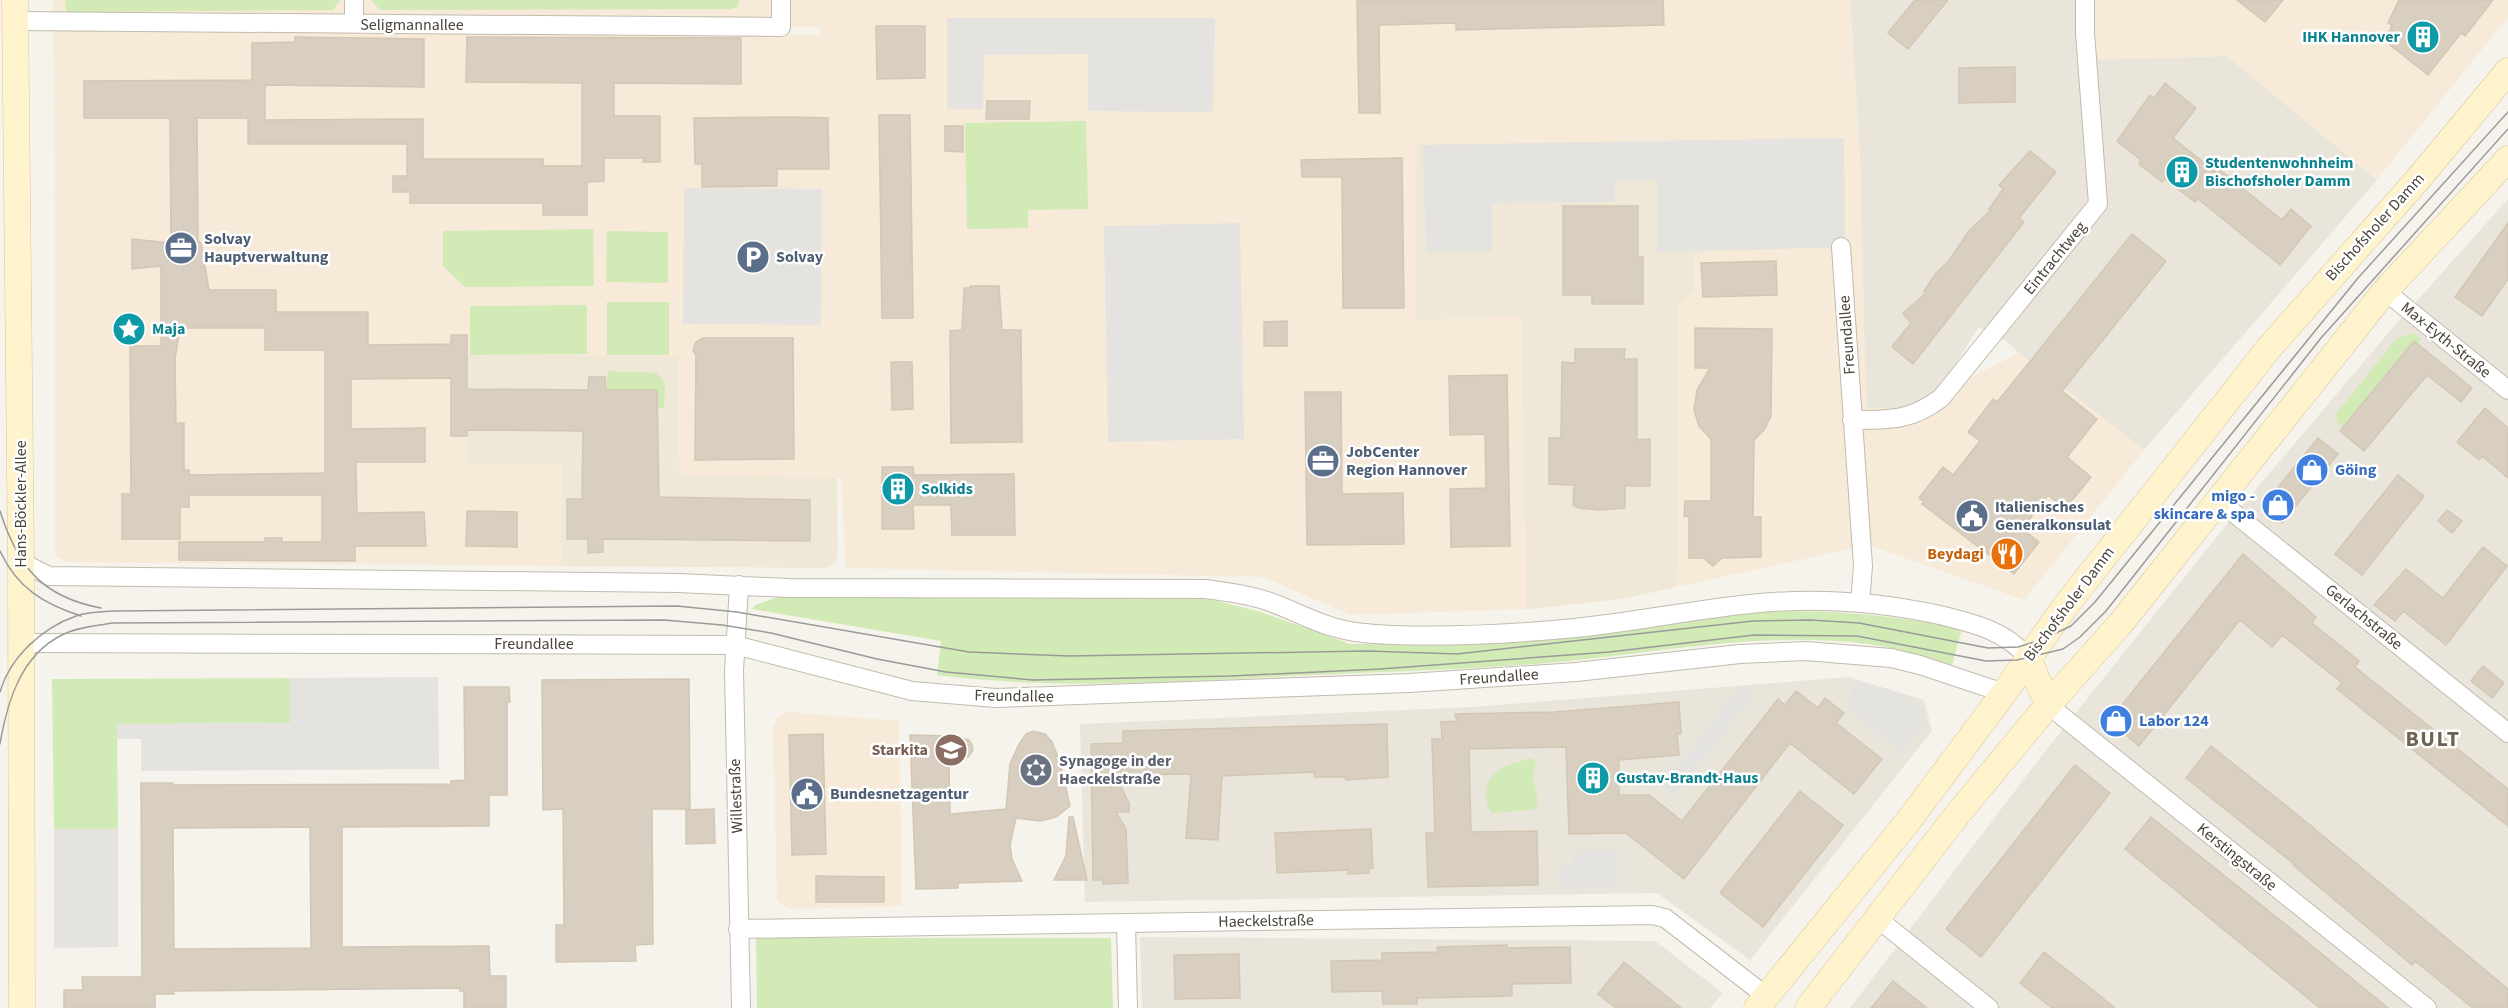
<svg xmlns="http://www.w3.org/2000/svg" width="2508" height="1008" viewBox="0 0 2508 1008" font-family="'Source Sans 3',sans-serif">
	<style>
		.residential { fill: #eae5da }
		.commercial { fill: #f7ead8 }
		.education { fill: #efe8d6 }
		.green { fill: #d2eab5 }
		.parking { fill: #e5e3e0 }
		.building { fill: #d8cfc1; stroke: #d3c7b4; stroke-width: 1.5; fill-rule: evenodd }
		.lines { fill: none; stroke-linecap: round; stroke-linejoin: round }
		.minor-casing { stroke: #c2bbae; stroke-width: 20 }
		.secondary-casing { stroke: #d6c79b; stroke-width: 27 }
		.minor { stroke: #fff; stroke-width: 18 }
		.secondary { stroke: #fff3cd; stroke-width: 26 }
		.tram { stroke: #9a9a9a; stroke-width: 1.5 }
		.labels { text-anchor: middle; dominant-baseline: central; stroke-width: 5; stroke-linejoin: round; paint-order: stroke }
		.street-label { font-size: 16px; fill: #4b4439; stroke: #fff }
		.culture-label { font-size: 16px; font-weight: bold; fill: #0d838f; stroke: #fff; text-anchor: start }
		.service-label { font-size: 16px; font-weight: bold; fill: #4e5e75; stroke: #fff; text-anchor: start }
		.shop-label { font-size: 16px; font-weight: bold; fill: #366cbe; stroke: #fff; text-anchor: start }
		.food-label { font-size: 16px; font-weight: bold; fill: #c56008; stroke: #fff; text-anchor: end }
		.education-label { font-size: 16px; font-weight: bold; fill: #785e54; stroke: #fff; text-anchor: end }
		.worship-label { font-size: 16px; font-weight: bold; fill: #5b616d; stroke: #fff; text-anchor: start }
		.district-label { font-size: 22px; font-weight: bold; letter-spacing: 1.5px; fill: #6e6250; stroke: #fff }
	</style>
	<rect width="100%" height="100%" fill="#f6f3ec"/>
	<path class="residential" d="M1850,0H2082L2084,60L2227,56L2377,180L2144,450L2019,353L2008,342L1979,327L1936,394L1910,408H1866L1860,158Z
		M2508,199V1008H1850L2046,750L2235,514L2390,331Z
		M1849,677L1924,700L1932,731L1750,960L1657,893L1085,902L1080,724L1473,707Z
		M1140,937L1655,941L1723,993L1710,1008H1142Z"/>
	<path class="commercial" d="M54,0H1850L1860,158L1866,408H1910L2019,353L2144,450L2024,600L1868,545L1627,598L1597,602L1527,609L1351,615L1263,577L846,568L841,478L679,477L468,355L467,465H562L561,566L68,562L55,556L54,28L820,35L823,73L820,27L53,21Z
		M2085,0H2508V17L2377,180L2227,56L2084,60Z
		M789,712L899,721L902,906L791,909L783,906L777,899L773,727L778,716Z"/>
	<path class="education" d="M1844,138L1845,247L1695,252L1694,291L1678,306L1677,586L1627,598L1527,609L1521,316L1415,320L1417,145Z
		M468,355L678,356L679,476L837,478L838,549L836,561L829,567L822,568L561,566L562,465H467Z"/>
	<path class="green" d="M65,0H340L333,10L69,12L66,10Z
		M371,0H740L737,7L730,9L380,10Z
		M1086,121L1088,209L1028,210V228L967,229L965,123Z
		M593,229L594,286L465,287L443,266V231Z
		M607,231L668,232V283L606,282Z
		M607,302H669V355H607Z
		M587,305V354L470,355V306Z
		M2413,333L2421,339L2417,344L2413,341L2343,427L2338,424L2336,414L2397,338Z
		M608,371L657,373L665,383L664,408H657V391L606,390Z
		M781,596H1162L1213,600L1261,612L1350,644H1443L1767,612C1833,609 1897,616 1962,629L1952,665C1924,656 1897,648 1868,644C1760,630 1653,654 1546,663C1461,670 1375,672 1290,676C1173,682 1054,690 937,675L941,641L752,609L755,605Z
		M290,678L291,723L117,724L118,829H54L52,679Z
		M1531,758L1536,761L1533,778L1538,801L1536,808C1534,810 1498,813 1492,813C1488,808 1486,802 1486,795C1487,769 1510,764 1531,758Z
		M756,938H1111L1113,1008H757Z"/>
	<path class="parking" d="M947,18H1215L1213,112L1088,111V54L984,55L983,109H947Z
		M1844,138L1845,247L1657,252V181L1615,180V202L1492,203V251L1426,252L1423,145Z
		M684,188L822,189L821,325L683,324Z
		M1240,223L1244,439L1108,442L1104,226Z
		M438,677L439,769L141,771V739H117V724L290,723V678Z
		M1855,681L1902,694L1924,709L1927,722L1902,754L1846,707Z
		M1741,685L1754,695L1675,796L1662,786Z
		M54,829H118V947L54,948Z
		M1572,850H1618V886L1558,887V865L1572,864Z"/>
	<path class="building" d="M1357,0H1663L1664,25L1456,30V23L1379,25L1380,113H1359Z
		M1915,0H1948L1908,49L1888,33Z
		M2237,0H2283L2265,22Z
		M2399,0H2493L2465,36L2461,33L2428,75L2385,41L2392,25L2388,23Z
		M876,26H925V78L877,79Z
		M295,37L424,39V87L265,85V120L423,119V159H543V166H582V83L466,82L467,37L741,38V84L614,83V116H660V162H643V158H604V181L587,182V215H543V203H410V192H393V176H407V144H248V118H197L198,241L201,243L209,290H276V312H368V345L451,344V335H467V389L588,390L589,377H605L606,390H657L659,497L810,500V541L603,539V552L588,553V539H567V499H582L583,431L467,430V436H451V378L351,379V429L425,428V462H356L357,513L424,512L426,546H355V561L179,560V542H265V538H282V542H322V495H189V507H180V539H122V494H131L130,346H161V266L132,269V239L171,243L170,118H84V81L252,80V43L295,42ZM180,328H265V350H325V473L189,475V470H184V423H176L175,359Z
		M2015,67V102L1959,103V68Z
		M2165,83L2196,108L2173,138L2217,173L2220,170L2282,220L2291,209L2311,226L2280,265L2198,199L2195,202L2165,179L2162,182L2139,164L2141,160L2117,141L2150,95L2154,98Z
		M987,101H1030L1029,119H986Z
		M879,115H910L913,318H882Z
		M793,117L828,118L829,169H777V186L702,187V164H695L694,118Z
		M945,126H963V152L945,151Z
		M2030,151L2056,172L2019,218L2024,222L1913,364L1892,347L1911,323L1903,313L1926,293L1924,291L1936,273L1948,262L1969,231L1991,210L1989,209L2003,189L1999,185Z
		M1402,158L1404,308H1343L1342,177H1302L1301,160Z
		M1563,206H1638V257H1643V304H1592V295H1563Z
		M2508,223V279L2482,316L2455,297Z
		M2132,234L2166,261L2062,391L2097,419L2067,457L2091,477L2065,509L2048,495L2022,529L2039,542L2014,574L1922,504L1924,502L1919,498L1943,467L1953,475L1980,441L1968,432L1993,399L1997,402L2028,364Z
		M1776,261L1777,295L1703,297L1701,263Z
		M970,286H999L1002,330H1021L1022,442L951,443L950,331L962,330L964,288H970Z
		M1287,321V346H1264V322Z
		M1695,328L1772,329L1771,416L1764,430L1754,440L1753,517H1761V557L1722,558L1713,566L1703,558H1689V517L1684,516L1685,501H1711V439L1699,426L1694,410L1697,390L1710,368H1695Z
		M703,338H793L794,459L695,460L696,356L693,350L696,342Z
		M2414,341L2472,388L2461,402L2427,375L2364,451L2340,431Z
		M1575,349H1625L1624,359H1637V440L1650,439V486H1625V508L1599,510L1579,508L1573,505L1574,485L1549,484V438H1561L1562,362L1575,363Z
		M891,362H912L913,409L892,410Z
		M1507,375L1510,546L1451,547L1450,489L1486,488L1485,434L1450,435L1449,376Z
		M1305,392H1341L1342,494L1403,493L1404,544L1307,545Z
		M2485,408L2508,428V478L2482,456L2479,460L2457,442Z
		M2318,438L2338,454L2282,523L2262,507Z
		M882,467H913L914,475L1014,474L1015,535H952L951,505H913L914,529H882Z
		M2398,475L2424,496L2362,575L2335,554Z
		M2447,510L2462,521L2452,533L2438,521Z
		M467,511L517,512V547L466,546Z
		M2483,547L2507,566L2446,645L2403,611L2395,621L2374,605L2406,569L2443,598Z
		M2243,554L2316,617L2312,623L2359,661L2355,667L2508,789V826L2337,689L2342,683L2282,635L2272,647L2240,620L2139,746L2109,721Z
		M2483,666L2504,683L2492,698L2471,681Z
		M689,679L690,809H652L653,944L635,945L636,961L556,962V925H564L563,809L543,810L542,680Z
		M464,687H509L510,702H507V795H489V826L342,827V947L489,946L490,976H506V1008H464V991H460V988L174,991V994H155V1008H64V990H83L82,977H142L141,783H173V785L451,784V781L465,780ZM310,827L311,948L174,949L173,828Z
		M1796,691L1818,708L1825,698L1844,713L1836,723L1882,759L1854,794L1790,743L1684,879L1626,833L1569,834L1566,747L1469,749L1471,832L1537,831L1538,885L1428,887L1426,833H1435L1432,739H1442L1441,722L1457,721L1455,714L1554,712L1679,702L1681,734H1677L1679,755L1619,760V795H1649L1682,821L1778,699L1785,705Z
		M1387,724L1388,777L1346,780L1345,777H1314V772L1222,776L1218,840L1186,838L1191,774L1115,775L1129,803V812H1116L1126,829L1128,883L1103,884V880H1093L1091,744L1123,743V731Z
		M1033,731L1045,734L1052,742L1060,762L1070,806L1056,817L1040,821L1016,818L1010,845L1012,859L1022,881L958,883V888L916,889L910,735L957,736L969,740L972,745L973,750L968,757L949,763L950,814L1006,809L1010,764L1019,744L1026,734Z
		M823,734L826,854L792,855L789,735Z
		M2211,746L2299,816L2508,989V1008H2473L2415,961L2412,965L2293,865L2294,864L2186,778Z
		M2075,765L2110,793L1981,957L1946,929Z
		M1800,791L1843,825L1763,927L1720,893Z
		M714,809L715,843L686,844V810Z
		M1069,817H1073L1087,880H1054L1066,856Z
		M2151,817L2300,936L2388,1008H2320L2125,849Z
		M1371,829L1373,868L1368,869L1369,873L1348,874V870L1277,873L1275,833Z
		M816,876L884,877V902H816Z
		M1507,945V948L1570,947L1571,983L1512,984V996L1417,998V1004H1383L1382,991L1332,992L1331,961L1382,960V953L1438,952L1437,947Z
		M2044,952L2080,980L2115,1008H2052L2020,983Z
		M1239,954L1240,998L1175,999L1174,955Z
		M1624,962L1649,982L1681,1008H1616L1598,994Z
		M1893,981L1927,1008H1871Z"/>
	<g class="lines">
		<g class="minor-casing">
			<path id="minor" d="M354,0V24
				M15,21L781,27V0
				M1841,247L1863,566L1860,603
				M2385,291L2508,390
				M1852,420C1889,420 1911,421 1941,398L2098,204L2085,33V0
				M2220,502L2508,733
				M21,562L49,576L678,583L788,588L1205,589C1226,592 1247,594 1267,601C1289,608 1309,620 1330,626C1351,633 1372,634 1393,635C1454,637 1514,634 1575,628C1633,622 1692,610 1750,604C1815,597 1881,602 1944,616C1976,624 2007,632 2028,658
				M739,585L734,671L741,1008
				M21,643L735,645L912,691L996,698L1409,683L1576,672L1740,654L1806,651L1891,658L1920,665L2004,693
				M2048,705L2427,1008
				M1878,919L1989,1008
				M1126,923L1128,1008
				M738,929L1652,915L1665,918L1766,996"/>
		</g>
		<g class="secondary-casing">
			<path id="secondary" d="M15,0L21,562L22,1008
				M2028,658L2048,705
				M1757,1008L1906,824L2004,693L2067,604L2269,348L2419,178L2508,71
				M1808,1008L1957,815L2048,705L2121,623L2385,291L2508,159"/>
		</g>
		<use href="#minor" class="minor"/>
		<use href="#secondary" class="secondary"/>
		<path class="tram" d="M0,511C18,567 42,597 101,608
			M0,551C17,588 44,604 81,616
			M0,692C10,657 42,628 76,616C87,612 101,612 113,611L677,606L737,612L969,652L1069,656L1367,651L1457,654L1753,621L1810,620L1859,623L1988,648L2018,647L2041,640L2071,626L2095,602L2358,278L2508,112
			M0,744C7,702 21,655 62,635C77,627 96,626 112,623L664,620L722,625L771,633L877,659L946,672L1033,680L1230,676L1380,669L1609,652L1754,635L1857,636L1986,661L2017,660L2063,649L2080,637L2106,611L2321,338L2508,129"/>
	</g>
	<defs>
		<g id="building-disc" transform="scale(1.725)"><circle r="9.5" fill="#0f9aa8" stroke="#fff"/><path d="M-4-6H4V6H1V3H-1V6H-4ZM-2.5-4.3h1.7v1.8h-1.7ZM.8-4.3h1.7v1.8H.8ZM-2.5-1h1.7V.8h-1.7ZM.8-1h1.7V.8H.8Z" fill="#fff"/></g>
		<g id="office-disc" transform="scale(1.725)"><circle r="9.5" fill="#5c6f8a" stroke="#fff"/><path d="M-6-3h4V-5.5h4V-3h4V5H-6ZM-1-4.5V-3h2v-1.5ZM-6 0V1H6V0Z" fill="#fff"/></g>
		<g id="parking-disc" transform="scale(1.725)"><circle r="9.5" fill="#5c6f8a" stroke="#fff"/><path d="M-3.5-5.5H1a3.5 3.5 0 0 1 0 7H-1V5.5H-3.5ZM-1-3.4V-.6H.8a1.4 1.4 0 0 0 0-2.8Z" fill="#fff"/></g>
		<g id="sight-disc" transform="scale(1.725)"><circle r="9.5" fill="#0f9aa8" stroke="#fff"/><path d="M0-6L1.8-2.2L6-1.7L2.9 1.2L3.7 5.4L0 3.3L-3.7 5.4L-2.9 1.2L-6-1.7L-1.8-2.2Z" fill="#fff"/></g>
		<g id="shop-disc" transform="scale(1.725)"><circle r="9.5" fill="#3f7fe0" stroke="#fff"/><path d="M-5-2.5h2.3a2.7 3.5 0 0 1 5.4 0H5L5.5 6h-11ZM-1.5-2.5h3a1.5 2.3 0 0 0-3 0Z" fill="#fff"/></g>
		<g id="civic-disc" transform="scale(1.725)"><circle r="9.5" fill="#5c6f8a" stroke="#fff"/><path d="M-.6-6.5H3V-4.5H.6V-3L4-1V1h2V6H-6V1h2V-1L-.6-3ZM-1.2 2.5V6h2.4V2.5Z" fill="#fff"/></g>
		<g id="restaurant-disc" transform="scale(1.725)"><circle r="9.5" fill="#e8710a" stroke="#fff"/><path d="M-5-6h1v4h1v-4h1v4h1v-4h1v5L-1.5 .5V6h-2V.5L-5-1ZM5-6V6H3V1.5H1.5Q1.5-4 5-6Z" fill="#fff"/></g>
		<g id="school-disc" transform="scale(1.725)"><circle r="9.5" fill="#8d6e63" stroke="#fff"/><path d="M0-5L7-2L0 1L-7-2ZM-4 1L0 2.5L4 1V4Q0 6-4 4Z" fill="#fff"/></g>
		<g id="synagogue-disc" transform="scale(1.725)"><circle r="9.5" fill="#6b7280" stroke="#fff"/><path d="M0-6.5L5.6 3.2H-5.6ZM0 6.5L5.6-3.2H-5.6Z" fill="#fff"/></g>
	</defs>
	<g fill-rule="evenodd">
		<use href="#building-disc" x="2423" y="37"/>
		<use href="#building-disc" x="2182" y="172"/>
		<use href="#office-disc" x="181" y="248"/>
		<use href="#parking-disc" x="753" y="257"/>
		<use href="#sight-disc" x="129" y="329"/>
		<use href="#office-disc" x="1323" y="461"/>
		<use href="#shop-disc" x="2312" y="470"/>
		<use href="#building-disc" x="898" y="489"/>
		<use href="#shop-disc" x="2278" y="505"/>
		<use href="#civic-disc" x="1972" y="516"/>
		<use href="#restaurant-disc" x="2007" y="554"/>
		<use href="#shop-disc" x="2116" y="721"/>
		<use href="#school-disc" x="951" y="750"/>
		<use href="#synagogue-disc" x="1036" y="770"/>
		<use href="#building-disc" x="1593" y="778"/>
		<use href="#civic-disc" x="807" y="794"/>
	</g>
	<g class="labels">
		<g class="street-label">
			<text x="412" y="25">Seligmannallee</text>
			<text transform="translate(2375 227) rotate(-48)">Bischofsholer Damm</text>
			<text transform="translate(2055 258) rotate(-51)">Eintrachtweg</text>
			<text transform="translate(1847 335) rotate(-94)">Freundallee</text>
			<text transform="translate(2446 340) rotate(39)">Max-Eyth-Straße</text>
			<text transform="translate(21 504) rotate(-90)">Hans-Böckler-Allee</text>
			<text transform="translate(2069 604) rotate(-53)">Bischofsholer Damm</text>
			<text transform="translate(2364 617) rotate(39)">Gerlachstraße</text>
			<text x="534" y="644">Freundallee</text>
			<text transform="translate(1499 677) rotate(-4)">Freundallee</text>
			<text transform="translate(1014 696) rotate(1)">Freundallee</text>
			<text transform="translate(736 796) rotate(-92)">Willestraße</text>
			<text transform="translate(2237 857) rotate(39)">Kerstingstraße</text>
			<text transform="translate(1266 921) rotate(-1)">Haeckelstraße</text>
		</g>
		<g class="culture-label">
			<text x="2400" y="37" text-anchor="end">IHK Hannover</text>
			<text x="2205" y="163">Studentenwohnheim<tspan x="2205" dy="18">Bischofsholer Damm</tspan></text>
			<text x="152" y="329">Maja</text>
			<text x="921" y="489">Solkids</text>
			<text x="1616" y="778">Gustav-Brandt-Haus</text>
		</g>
		<g class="service-label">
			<text x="204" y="239">Solvay<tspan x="204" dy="18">Hauptverwaltung</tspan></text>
			<text x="776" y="257">Solvay</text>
			<text x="1346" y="452">JobCenter<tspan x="1346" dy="18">Region Hannover</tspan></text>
			<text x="1995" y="507">Italienisches<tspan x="1995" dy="18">Generalkonsulat</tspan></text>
			<text x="830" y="794">Bundesnetzagentur</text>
		</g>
		<g class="shop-label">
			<text x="2335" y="470">Göing</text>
			<text x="2255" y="496" text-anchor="end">migo -<tspan x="2255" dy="18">skincare &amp; spa</tspan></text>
			<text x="2139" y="721">Labor 124</text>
		</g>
		<g class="food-label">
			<text x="1984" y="554">Beydagi</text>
		</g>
		<g class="education-label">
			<text x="928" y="750">Starkita</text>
		</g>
		<g class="worship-label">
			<text x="1059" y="761">Synagoge in der<tspan x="1059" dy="18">Haeckelstraße</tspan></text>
		</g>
		<g class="district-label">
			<text x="2433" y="739">BULT</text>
		</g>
	</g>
</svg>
